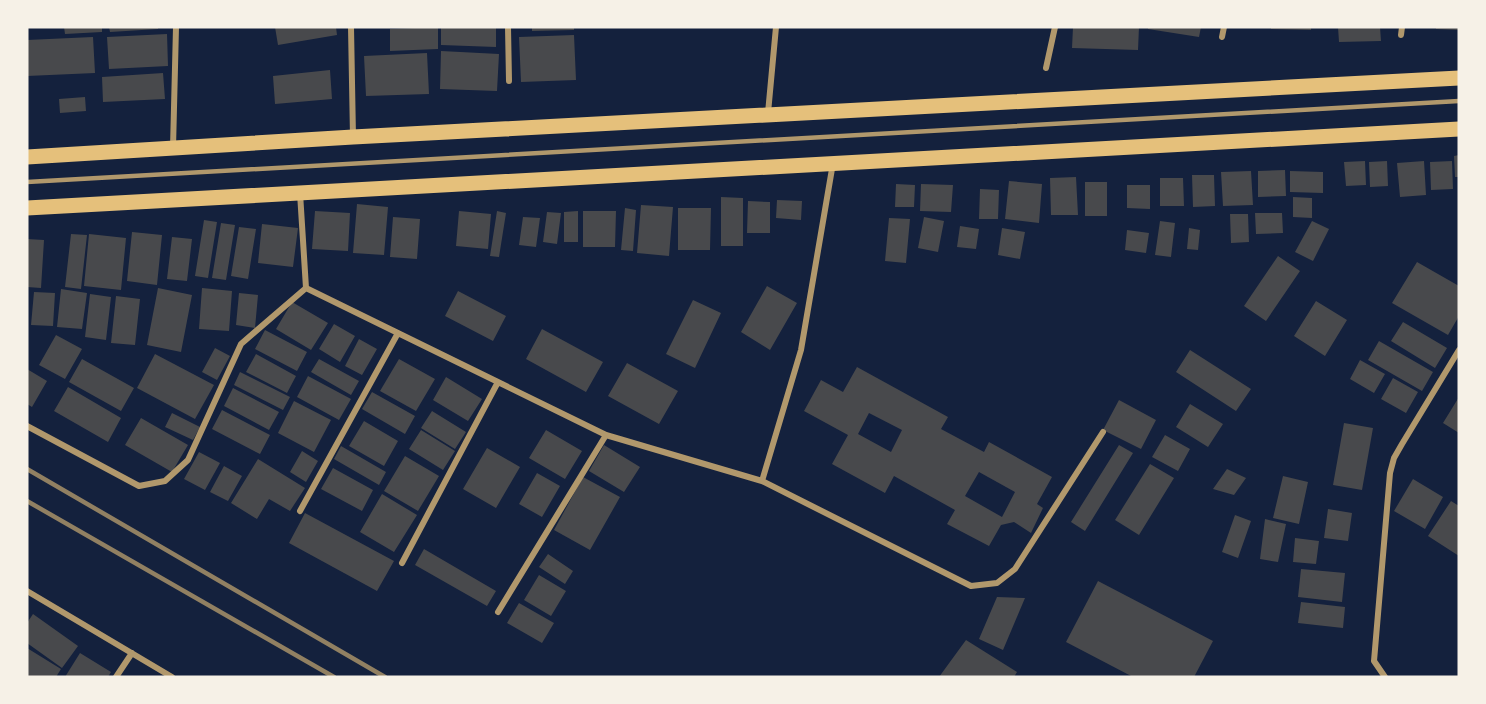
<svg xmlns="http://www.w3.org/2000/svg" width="1486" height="704" viewBox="0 0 1486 704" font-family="Quicksand,sans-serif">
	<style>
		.building { fill: #48494c; fill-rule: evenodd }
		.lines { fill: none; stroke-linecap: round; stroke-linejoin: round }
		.service { stroke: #b1986c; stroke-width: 4.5 }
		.minor { stroke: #b1986c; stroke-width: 6 }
		.primary { stroke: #e5c07b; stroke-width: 15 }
		.rail { stroke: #918062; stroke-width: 4.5 }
	</style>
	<rect width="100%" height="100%" fill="#14213d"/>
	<path class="building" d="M64,27H102V32L65,34Z
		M109,27H158V29L110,32Z
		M275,27H336L337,35L278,45Z
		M438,27V49L390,51V29Z
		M441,27H496V47L441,45Z
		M532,27H574V30L532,31Z
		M1073,27H1139L1138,50L1072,48Z
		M1148,27H1201L1199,37L1148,29Z
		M1271,27H1311V30L1271,29Z
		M1338,27H1380L1381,41L1339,42Z
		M1436,27H1459V30L1436,29Z
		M167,34L168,66L109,69L107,37Z
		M574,35L576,80L521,82L519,37Z
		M93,37L95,73L27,76V40Z
		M441,51L499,54L497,91L440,89Z
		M427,53L429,94L366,96L364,56Z
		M330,70L332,99L275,104L273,76Z
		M163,73L165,99L103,102L102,77Z
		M85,97L86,111L60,113L59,99Z
		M1459,155V177H1455L1454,156Z
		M1365,161L1366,185L1346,186L1344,162Z
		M1387,161L1388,186L1370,187L1369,162Z
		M1424,161L1426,195L1400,197L1397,163Z
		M1452,161L1453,189L1431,190L1430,162Z
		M1285,170L1286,196L1258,197V171Z
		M1251,171L1253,205L1223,206L1221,172Z
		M1290,171L1323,172V193L1290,192Z
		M1192,175H1214L1215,206L1193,207Z
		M1076,177L1078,215H1051L1050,178Z
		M1160,178H1183L1184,206H1160Z
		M1009,181L1042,184L1039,223L1005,219Z
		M1085,182H1107V216H1085Z
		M896,184L915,185L914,207H895Z
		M921,184L953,185L951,212L920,211Z
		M1127,185H1150V209L1127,208Z
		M980,189L999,190L998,219H979Z
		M721,197L743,198V246H721Z
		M1293,197L1312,198V218L1293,217Z
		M777,200L802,201L801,220L776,218Z
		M748,201L770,202V233H747Z
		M357,204L388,207L384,255L353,253Z
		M641,205L673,207L669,256L637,253Z
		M625,208L636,210L633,251L621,250Z
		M678,208H711L710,250H678Z
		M315,211L350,213L348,251L312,249Z
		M459,211L491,214L488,249L456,246Z
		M497,211L506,213L499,257L490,256Z
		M578,211V242H564V212Z
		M583,211H616L615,247H583Z
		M547,212L561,213L557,244L543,242Z
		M1255,213H1282L1283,233L1256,234Z
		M1230,214H1248L1249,242L1231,243Z
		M393,217L420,219L417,259L390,257Z
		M523,217L540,218L536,247L519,245Z
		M924,217L944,221L938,252L918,248Z
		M889,218L910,219L906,263L885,261Z
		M204,220L217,222L208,278L195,276Z
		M1160,221L1175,223L1171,257L1155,255Z
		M1312,221L1329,229L1313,261L1295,252Z
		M221,223L235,225L226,280L212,278Z
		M262,224L298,228L293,267L258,263Z
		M960,226L979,229L976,249L957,247Z
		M239,227L256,229L248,279L231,276Z
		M1002,228L1025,232L1020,259L998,255Z
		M1189,228L1200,230L1198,250L1187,249Z
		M1127,230L1149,233L1146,253L1125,250Z
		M132,232L162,235L157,285L127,281Z
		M71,234L87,235L81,289L65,287Z
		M89,234L126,238L121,290L84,286Z
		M172,237L192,239L187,281L167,279Z
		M27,239L44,240L41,288L27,287Z
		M1278,256L1300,271L1266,321L1244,306Z
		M1417,262L1459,286V316L1448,335L1392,303Z
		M767,286L797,303L770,350L741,332Z
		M158,288L192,295L181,352L147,345Z
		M202,288L232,291L229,331L199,329Z
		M61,289L87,293L82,329L57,327Z
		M458,291L506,316L493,341L445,316Z
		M34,292L55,293L53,326L31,325Z
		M239,293L258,295L255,328L236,325Z
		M90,294L111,297L106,340L85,337Z
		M116,296L140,299L135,345L111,343Z
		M693,300L721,313L695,368L666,354Z
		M1316,301L1347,320L1325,356L1294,336Z
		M292,302L328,323L311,350L276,329Z
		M1403,322L1447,348L1435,368L1391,341Z
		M334,324L355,336L340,362L319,349Z
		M542,329L603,362L586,392L526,359Z
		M265,330L307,352L297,371L255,349Z
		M56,335L82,349L65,379L39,365Z
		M359,339L377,349L362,375L345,366Z
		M1379,341L1433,372L1422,391L1368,360Z
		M215,348L230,356L217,380L202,372Z
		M1190,350L1251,389L1236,411L1176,372Z
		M155,354L214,385L195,419L137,388Z
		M256,354L296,376L287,393L246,372Z
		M82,359L134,388L121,411L69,382Z
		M319,359L359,381L351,395L311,372Z
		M399,359L435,379L416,411L380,391Z
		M1360,360L1385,374L1374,393L1350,379Z
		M627,363L678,391L659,424L608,396Z
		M857,367L948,417L941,429L984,452L989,442L1052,477L1037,504L1043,508L1031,533L1014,522L1001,525L989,546L947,524L955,510L894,476L885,493L832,464L848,435L804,411L821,380L843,392ZM869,413L902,430L891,452L858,434ZM979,472L1015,492L1002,517L965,496Z
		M27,369L47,381L32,407L27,404Z
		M240,372L290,397L283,410L234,385Z
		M308,376L351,399L339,420L297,397Z
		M446,377L482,399L468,421L433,400Z
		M1393,378L1418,392L1406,413L1381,399Z
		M68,387L121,418L108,442L54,411Z
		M233,388L279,412L269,430L224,406Z
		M372,392L415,416L405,434L362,409Z
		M1459,397V433L1443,423Z
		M1119,400L1156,420L1141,449L1103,430Z
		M294,401L331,420L314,452L278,433Z
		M1190,404L1223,424L1208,447L1176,427Z
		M222,410L270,435L260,454L212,429Z
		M432,411L466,432L455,449L421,428Z
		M172,413L200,427L193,440L165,427Z
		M141,418L188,445L172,472L125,445Z
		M364,421L398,441L384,466L349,446Z
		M1344,423L1373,428L1362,490L1333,485Z
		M421,430L455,451L443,470L409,449Z
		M546,430L582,451L565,479L529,458Z
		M1165,435L1190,449L1178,471L1152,457Z
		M604,445L640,467L624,492L589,471Z
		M1119,445L1133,453L1085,531L1071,522Z
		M341,446L386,472L379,485L334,459Z
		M487,448L520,467L496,508L463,489Z
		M302,451L318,461L306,482L290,472Z
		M199,452L220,463L205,490L184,479Z
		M405,456L439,476L418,511L384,491Z
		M258,459L305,488L290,511L269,499L257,519L231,503Z
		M1150,464L1174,478L1139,535L1115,520Z
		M224,466L242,476L228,501L210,492Z
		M333,468L373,490L362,511L321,489Z
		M1227,469L1246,478L1234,495L1213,489Z
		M537,473L560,486L542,517L519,504Z
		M1283,476L1308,482L1299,524L1273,518Z
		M583,477L620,497L590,550L554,530Z
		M1413,479L1443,497L1425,529L1394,511Z
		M382,494L417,515L394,552L360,532Z
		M1451,501L1459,506V556L1428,536Z
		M1328,509L1352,513L1348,541L1324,538Z
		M305,513L394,561L377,591L289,543Z
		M1235,515L1251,521L1238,558L1222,552Z
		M1265,519L1286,524L1278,562L1260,559Z
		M1295,538L1319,541L1316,564L1293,562Z
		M424,549L496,591L487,606L415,565Z
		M548,554L573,571L565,584L539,567Z
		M1301,569L1345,573L1342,602L1298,597Z
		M539,575L566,591L551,616L524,600Z
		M1098,581L1213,641L1194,677H1133L1066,642Z
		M997,597L1025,598L1003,650L979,639Z
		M1301,602L1345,607L1343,628L1298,623Z
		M519,603L554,623L542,643L507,623Z
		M33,614L78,646L62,668L27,643V623Z
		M966,640L1017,672L1014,677H939Z
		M27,648L61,669L56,677H27Z
		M80,653L111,672L108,677H65Z"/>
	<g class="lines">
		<path class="service" d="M27,182L1459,101"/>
		<path class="minor" d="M351,27L353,137
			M508,27L509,81
			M1401,35L1402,27
			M1222,37L1224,27
			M1046,68L1055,27
			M768,113L776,27
			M173,148L176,27
			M300,193L306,288L606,435L762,481L971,586L997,583L1015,569L1103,432
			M27,426L139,486L165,481L188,460L241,344L306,288
			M762,481L801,350L833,163
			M300,511L398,333
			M402,563L498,382
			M27,591L172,677
			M498,612L606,435
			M116,677L132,653
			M1385,677L1374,661L1390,473L1394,458L1402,444L1459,350"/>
		<path class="primary" d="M27,157L353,137L1459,78
			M27,208L1459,129"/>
		<path class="rail" d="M27,469L385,677
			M27,501L334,677"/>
	</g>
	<rect width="1486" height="704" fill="none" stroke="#f6f1e7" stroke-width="57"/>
</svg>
